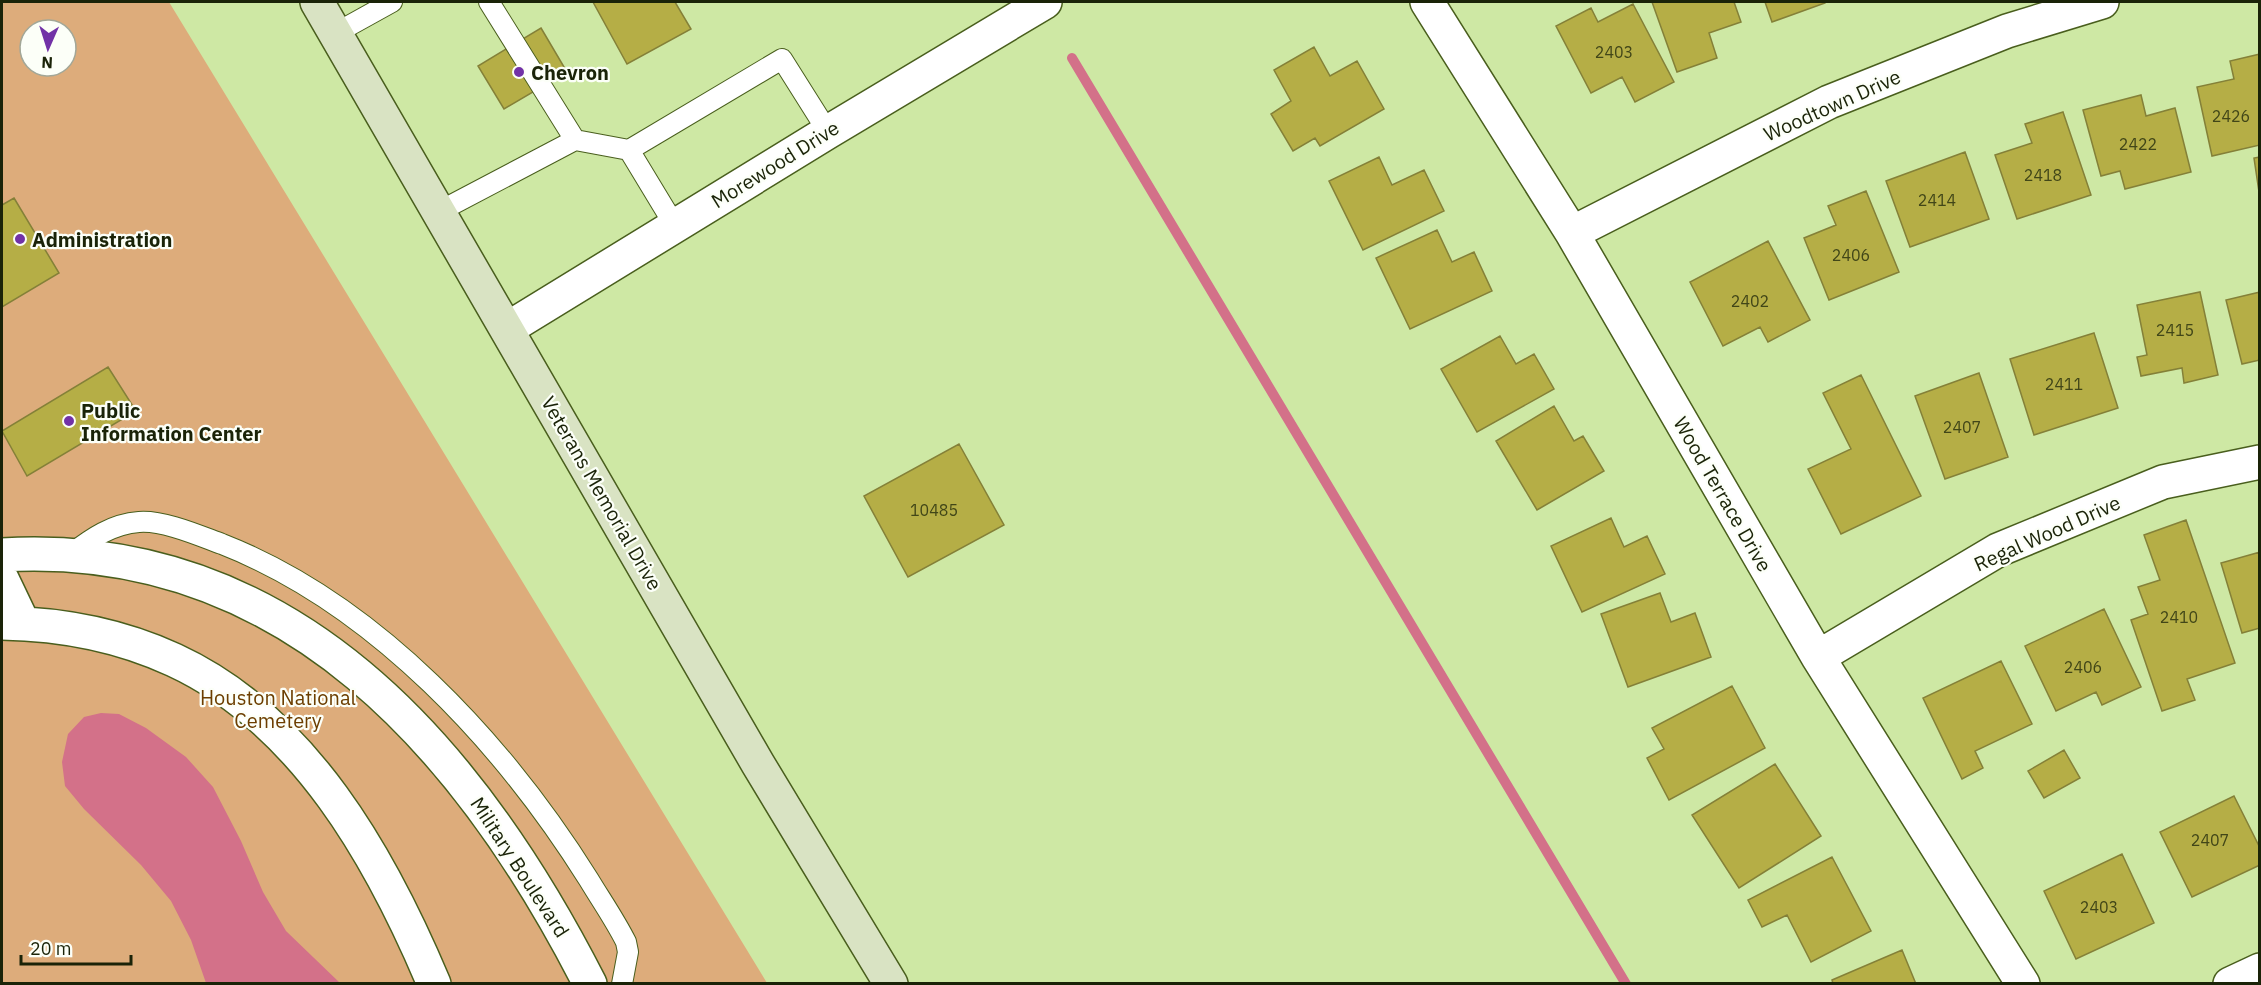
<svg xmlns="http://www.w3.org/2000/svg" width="2261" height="985" viewBox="0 0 2261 985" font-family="'IBM Plex Sans',sans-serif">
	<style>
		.green { fill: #ddac7b; fill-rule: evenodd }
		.water { fill: #d37189 }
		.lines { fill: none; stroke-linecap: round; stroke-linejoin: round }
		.stream { stroke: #d37189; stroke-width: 10 }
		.building { fill: #b5ae46; stroke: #848038; stroke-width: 1.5 }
		.service-casing { stroke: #495e1d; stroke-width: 22 }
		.minor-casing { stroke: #495e1d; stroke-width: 36 }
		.secondary-casing { stroke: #495e1d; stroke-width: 36 }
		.service { stroke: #fff; stroke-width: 20 }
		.minor { stroke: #fff; stroke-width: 33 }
		.secondary { stroke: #d9e3c3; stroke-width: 33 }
		.poi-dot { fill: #7232a7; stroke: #fcfff8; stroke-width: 2 }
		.labels { text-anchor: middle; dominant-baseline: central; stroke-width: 4.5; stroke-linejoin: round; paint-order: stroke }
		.number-label { font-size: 16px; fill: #414618 }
		.poi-label { font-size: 20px; font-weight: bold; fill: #1a2308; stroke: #fcfff8; text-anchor: start }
		.street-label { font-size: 20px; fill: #1a2308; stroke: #fcfff8 }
		.park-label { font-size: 20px; fill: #6c3e00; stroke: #fcfff8 }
	</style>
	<rect width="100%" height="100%" fill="#cee8a4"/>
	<path class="green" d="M2,2H169L767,983L2,984ZM30,30H66V66H30Z"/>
	<path class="water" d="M101,713L119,714L146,728L186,757L213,787L241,841L263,892L286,931L340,983H206L191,940L171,901L141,865L84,809L65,786L62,762L68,734L84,717Z"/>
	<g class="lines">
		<path class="stream" d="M1072,58L1626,984"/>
	</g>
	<path class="building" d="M593,2H675L691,29L627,64Z
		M1652,2H1734L1741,22L1709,33L1717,58L1677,72Z
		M1765,2H1825V3L1772,22Z
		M1633,4L1674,82L1635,102L1622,77L1591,93L1556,26L1591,8L1598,22Z
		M541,28L567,72L504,109L478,66Z
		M1314,47L1330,76L1357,61L1384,109L1320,146L1315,138L1293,151L1271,114L1291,101L1274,70Z
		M2260,54V145L2212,156L2197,87L2234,79L2230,61Z
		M2141,95L2146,116L2175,108L2191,172L2125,189L2120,171L2101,176L2083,110Z
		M2063,112L2091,195L2017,219L1995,155L2032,143L2025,124Z
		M1965,152L1989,219L1910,247L1886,181Z
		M1379,157L1392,185L1424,170L1444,211L1363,250L1329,181Z
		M2260,157V192H2259L2254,158Z
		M1866,191L1899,272L1829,300L1804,238L1836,225L1828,206Z
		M14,198L59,273L2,307V205Z
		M1437,230L1452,262L1474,252L1492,291L1410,329L1376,258Z
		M1768,241L1810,320L1768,342L1760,327L1723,346L1690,282Z
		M2200,292L2218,375L2184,383L2182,368L2141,376L2137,357L2147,355L2137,305Z
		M2260,292V360L2242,364L2226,300Z
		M2094,333L2118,408L2034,435L2010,359Z
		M1500,336L1516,364L1534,354L1554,389L1477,432L1441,369Z
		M108,367L136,411L27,476L2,431Z
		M1979,373L2008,457L1945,479L1915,396Z
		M1861,375L1921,496L1841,534L1808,469L1851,449L1823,393Z
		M1554,406L1574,441L1583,436L1604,471L1537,510L1496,441Z
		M959,444L1004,525L908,577L864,496Z
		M1611,518L1624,547L1647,536L1665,574L1582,612L1551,546Z
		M2186,520L2235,663L2187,679L2195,700L2162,711L2131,620L2148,614L2138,587L2160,580L2144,535Z
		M2260,552V628L2242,633L2221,563Z
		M1660,593L1671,622L1695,613L1711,657L1628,687L1601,614Z
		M2104,609L2141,687L2102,705L2096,692L2056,711L2025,646Z
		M2001,661L2032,724L1975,751L1983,768L1962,779L1923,698Z
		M1732,686L1765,748L1669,800L1647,758L1664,749L1652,728Z
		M2064,750L2080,778L2044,798L2028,771Z
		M1775,764L1821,836L1739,888L1692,815Z
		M2234,796L2260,848V865L2192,897L2160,832Z
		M2122,854L2154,923L2076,959L2044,891Z
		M1832,857L1871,931L1811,962L1787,915L1762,927L1748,900Z
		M1902,950L1916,984H1833L1832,980Z"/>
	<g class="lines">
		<g class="service-casing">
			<path id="service" d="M489,2L575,140
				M336,33L392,2
				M629,150L675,226
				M440,211L575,140L629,150L782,59L828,132
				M71,554C92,538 112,524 139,522C164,520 200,536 222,544C375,604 503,743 589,880C601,900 615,920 626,942L628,952L622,984"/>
		</g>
		<g class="minor-casing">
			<path id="minor" d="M1427,2L1572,233L1818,657L2023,984
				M1572,233L1829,102L2007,31L2102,2
				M507,329L828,132L1045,2
				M2,555C289,538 470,749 590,984
				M2,579L23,623
				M2,623C61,624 120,635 174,660C304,720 381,858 434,984
				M1818,657L1998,550L2163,482L2260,462
				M2230,984L2260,970"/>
		</g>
		<g class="secondary-casing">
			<path id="secondary" d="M317,2L758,764L891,984"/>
		</g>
		<use href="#service" class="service"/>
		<use href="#minor" class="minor"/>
		<use href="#secondary" class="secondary"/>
	</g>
	<g class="poi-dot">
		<circle cx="519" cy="72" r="6"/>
		<circle cx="20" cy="239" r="6"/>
		<circle cx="69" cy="421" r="6"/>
	</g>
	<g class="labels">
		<g class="number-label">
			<text x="1614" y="52">2403</text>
			<text x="2231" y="116">2426</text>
			<text x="2138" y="144">2422</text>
			<text x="2043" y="175">2418</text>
			<text x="1937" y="200">2414</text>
			<text x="1851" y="255">2406</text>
			<text x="1750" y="301">2402</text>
			<text x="2175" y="330">2415</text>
			<text x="2064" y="384">2411</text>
			<text x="1962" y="427">2407</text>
			<text x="934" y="510">10485</text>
			<text x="2179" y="617">2410</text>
			<text x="2083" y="667">2406</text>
			<text x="2210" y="840">2407</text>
			<text x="2099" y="907">2403</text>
		</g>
		<g class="poi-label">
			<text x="531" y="72">Chevron</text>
			<text x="32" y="239">Administration</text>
			<text x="81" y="410">Public<tspan x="81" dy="23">Information Center</tspan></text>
		</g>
		<g class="street-label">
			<text transform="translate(1832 105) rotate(-24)">Woodtown Drive</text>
			<text transform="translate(775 164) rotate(-32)">Morewood Drive</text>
			<text transform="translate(602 493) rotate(60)">Veterans Memorial Drive</text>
			<text transform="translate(1723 494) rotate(60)">Wood Terrace Drive</text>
			<text transform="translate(2047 533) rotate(-24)">Regal Wood Drive</text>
			<text transform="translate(520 867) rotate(57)">Military Boulevard</text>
		</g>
		<g class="park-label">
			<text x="278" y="697">Houston National<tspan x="278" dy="23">Cemetery</tspan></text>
		</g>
	</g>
	<rect width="2261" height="985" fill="none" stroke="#1a2308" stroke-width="6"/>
	<g transform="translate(48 48) rotate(183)"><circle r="28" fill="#fcfff8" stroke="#a2a798" stroke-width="1.5"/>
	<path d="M0-4.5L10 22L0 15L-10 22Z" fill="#7232a7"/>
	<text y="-9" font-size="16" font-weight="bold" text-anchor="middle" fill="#1a2308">N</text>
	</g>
	<path d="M21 955v9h110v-9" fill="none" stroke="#1a2308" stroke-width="3"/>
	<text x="30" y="955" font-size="18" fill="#1a2308" stroke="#fcfff8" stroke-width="4.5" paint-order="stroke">20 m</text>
</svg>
